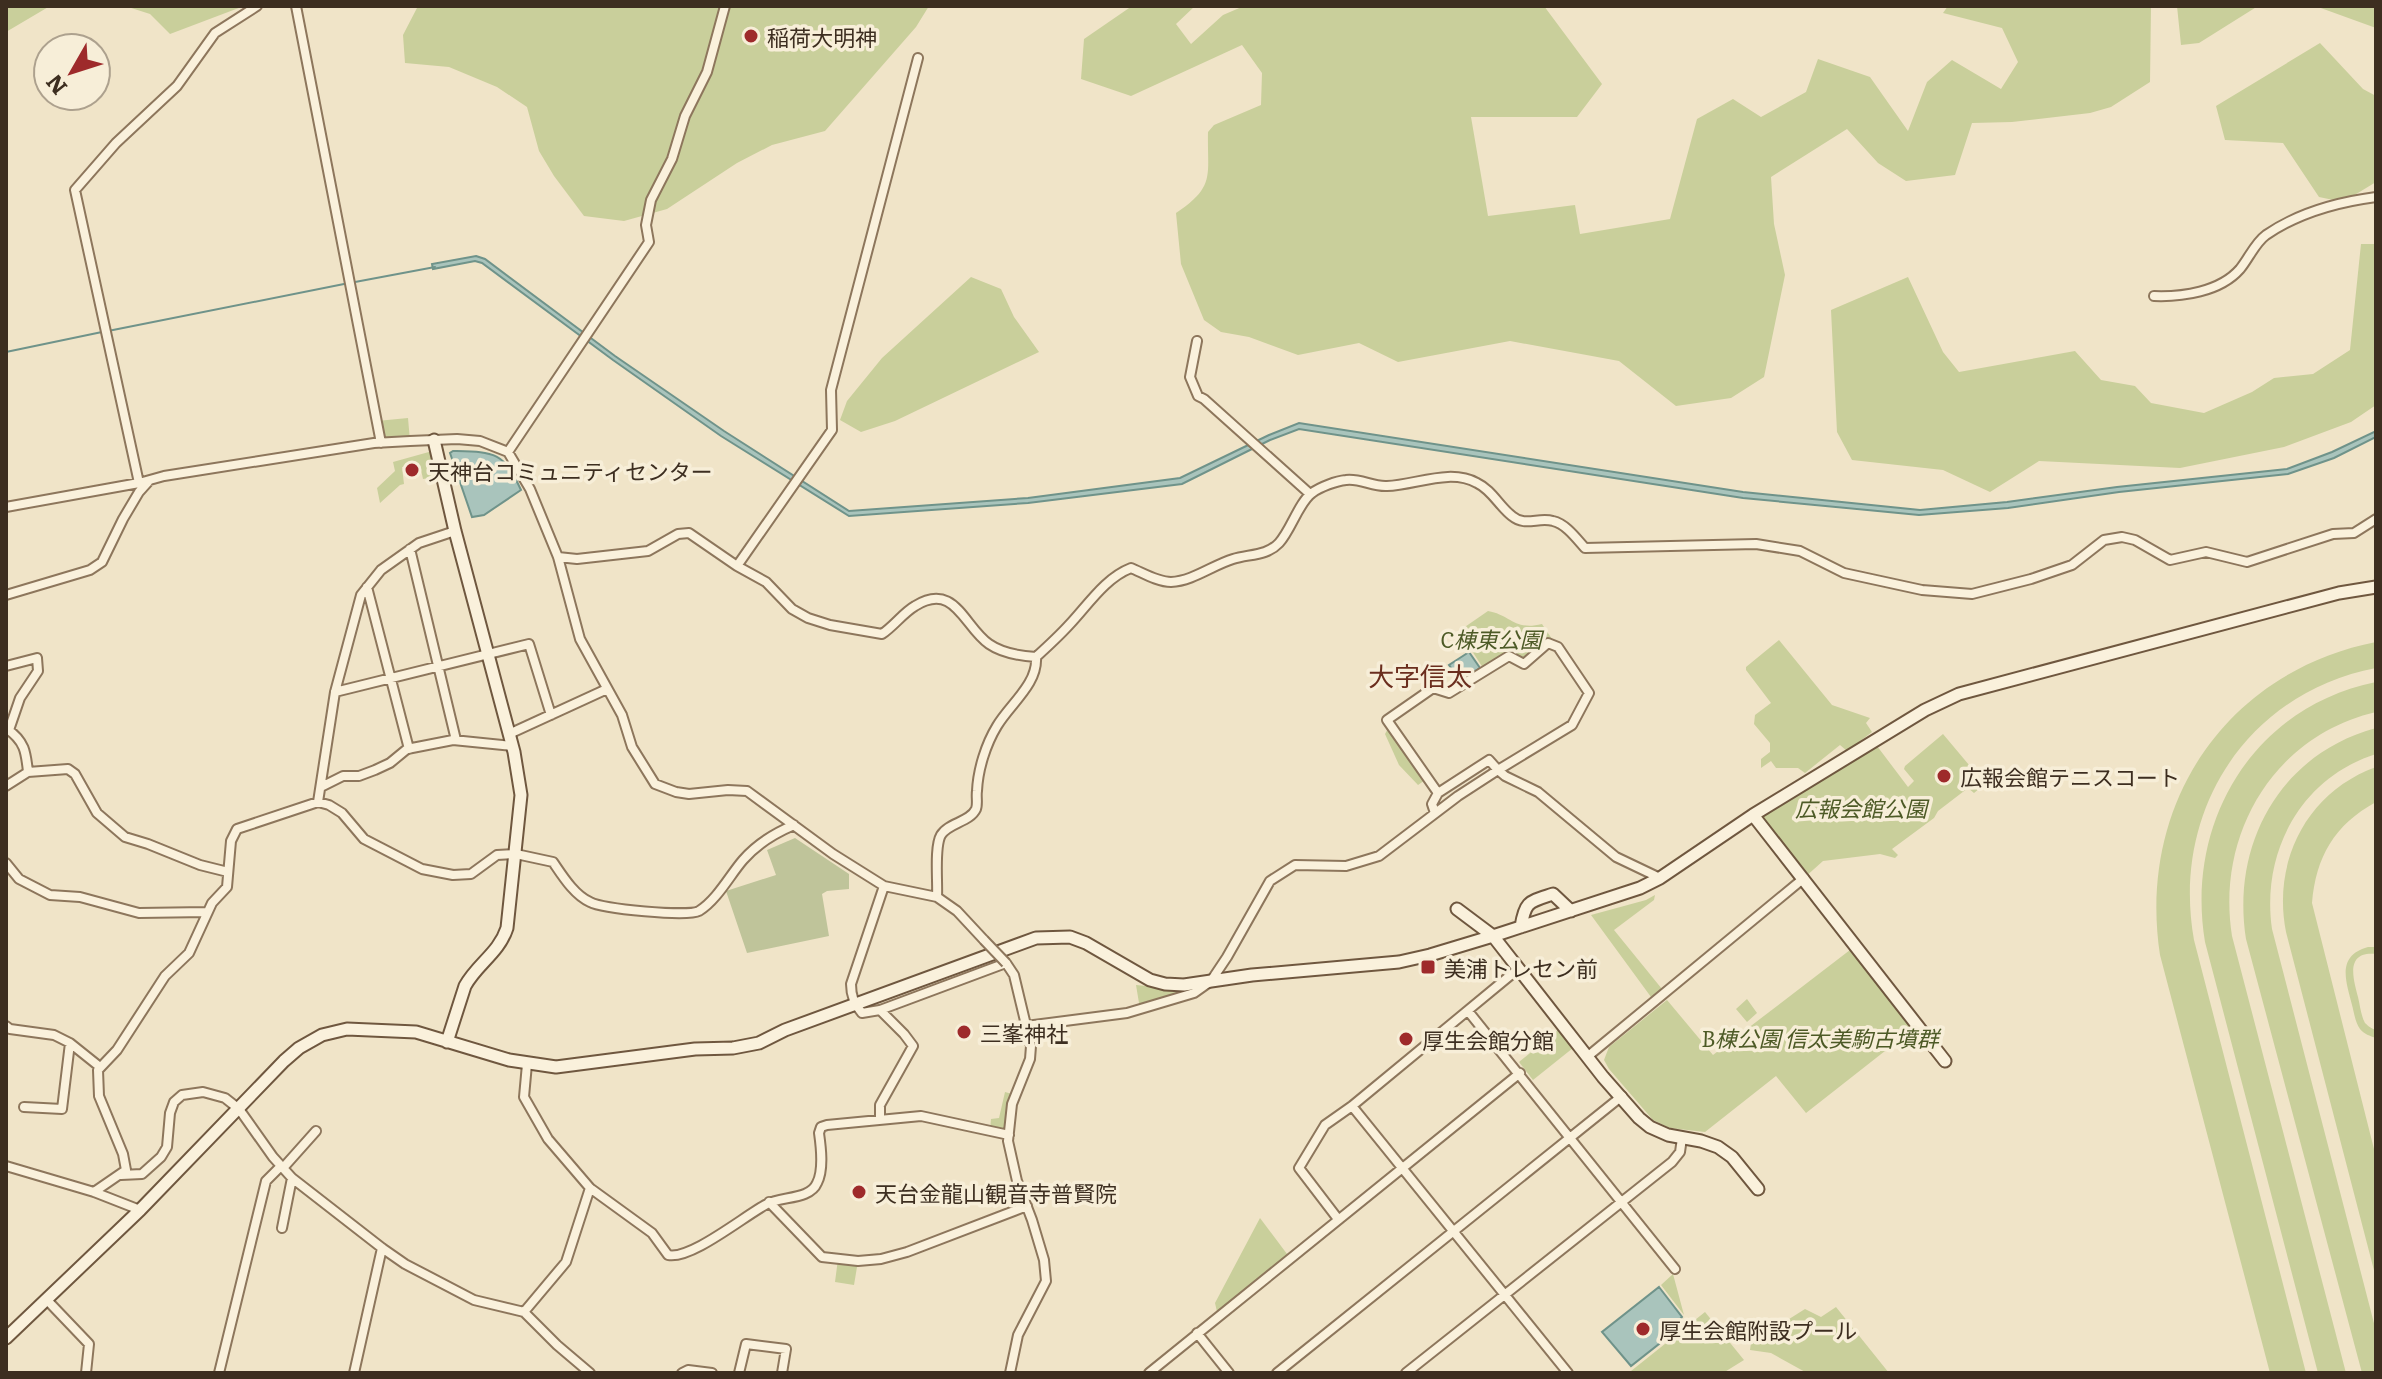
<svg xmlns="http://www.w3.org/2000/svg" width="2382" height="1379" viewBox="0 0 2382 1379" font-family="Literata,'Noto Sans JP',serif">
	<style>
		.green { fill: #c9cf9b }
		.cemetery { fill: #bfc49a }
		.water { fill: #a9c4bc; stroke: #6f938a; stroke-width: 2 }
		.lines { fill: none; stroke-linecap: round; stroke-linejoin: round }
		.stream { stroke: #6f938a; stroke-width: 2 }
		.street-casing { stroke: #8d765c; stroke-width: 12 }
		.secondary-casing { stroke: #6f573f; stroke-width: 15 }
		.street { stroke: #faf1dc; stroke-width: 8 }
		.secondary { stroke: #faf1dc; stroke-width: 11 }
		.street-bridge-casing { stroke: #8d765c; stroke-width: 12; stroke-linecap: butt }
		.street-bridge { stroke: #faf1dc; stroke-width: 8 }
		.poi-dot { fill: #9e2a2b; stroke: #f7eed8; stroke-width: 3 }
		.labels { text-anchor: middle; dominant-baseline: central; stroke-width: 7; stroke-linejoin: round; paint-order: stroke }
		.poi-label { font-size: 22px; fill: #3d2e20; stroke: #f7eed8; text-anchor: start }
		.park-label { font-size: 22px; font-style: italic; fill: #4d5a26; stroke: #f7eed8 }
		.quarter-label { font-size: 26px; fill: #6b2e1e; stroke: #f7eed8 }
	</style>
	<rect width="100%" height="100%" fill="#f0e4c8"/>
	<path class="green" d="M6,6H50L6,32Z
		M125,6H244L170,34L150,14Z
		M418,6H929L916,27L825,131L772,145L737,163L667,209L624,221L584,216L554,176L539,151L527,107L497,87L449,67L405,63L403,35Z
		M1132,6H1195L1176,24L1191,44L1223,15L1244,6H1544L1602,84L1577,117H1471L1488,216L1575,205L1580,234L1670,219L1697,119L1733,99L1761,117L1806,92L1818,59L1870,77L1908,131L1927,82L1952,60L2001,89L2018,62L2002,28L1943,13L1948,6H2151L2150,82L2111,107L2090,113L2012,122L1972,123L1955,175L1906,181L1878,163L1847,129L1771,177L1774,224L1785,275L1764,377L1731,398L1676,406L1619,361L1510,341L1398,362L1359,343L1298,355L1249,337L1221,332L1204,320L1181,264L1176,213C1216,186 1207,176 1208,132L1214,125L1261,105L1262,73L1242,45L1131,96L1081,79L1084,39Z
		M2177,6H2258L2199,43L2181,45Z
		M2322,6H2376V28L2318,7Z
		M2320,43L2363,89L2376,96V182L2343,202L2319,197L2283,143L2225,140L2216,106Z
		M2361,244H2376V405L2351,422L2284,447L2180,468L2039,461L1990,492L1943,470L1852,460L1837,432L1831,310L1908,277L1943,352L1959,372L2075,351L2101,380L2135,386L2151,403L2204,413L2252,392L2274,378L2313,374L2350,350Z
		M971,277L1001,289L1014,317L1039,352L895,421L861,432L840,420L847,401L882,358Z
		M408,418L410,441L381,443L377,421Z
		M436,450L442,476L423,479L420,465L402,467L404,484L400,485L380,503L377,488L395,471L393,462Z
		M1488,611C1511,615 1514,631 1542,624L1552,639L1524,664L1509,656L1485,671L1459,631Z
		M1779,640L1832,705L1870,718L1866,723L1872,732L1847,751L1840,745L1805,773L1798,768H1776L1771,761L1761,768V759L1770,752V743L1754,724L1755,715L1771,703L1746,670V667Z
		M2376,642V668C2246,693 2171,812 2194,940L2306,1373H2270L2160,955C2137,805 2225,672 2376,642Z
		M2376,682V712C2273,736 2216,835 2232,936L2346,1373H2318L2205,942C2185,822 2253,707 2376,682Z
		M1390,725L1428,778L1418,785L1399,765L1385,734Z
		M2376,728V754C2300,778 2261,853 2272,929L2376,1331V1373H2362L2246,939C2231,844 2280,754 2376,728Z
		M1943,734L1985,784L1974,793L1968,788L1938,811L1934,818L1892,849L1898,855L1895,858L1880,854L1823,861L1804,878L1753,815L1874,742L1908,787L1914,781L1904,769L1905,766Z
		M2376,767V802C2334,825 2316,857 2312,903L2376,1157V1278L2286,932C2272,861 2307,792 2376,767Z
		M1655,895L1654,900L1614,930L1662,989L1651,997L1591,915L1646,900Z
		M2368,947H2376V954C2345,951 2353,978 2358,997C2360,1005 2361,1016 2365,1023C2369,1027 2371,1028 2376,1030V1038C2370,1036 2364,1034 2360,1029C2355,1022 2354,1012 2352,1005C2346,981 2336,956 2368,947Z
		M1850,950L1913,1029L1806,1113L1776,1076L1705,1132L1670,1128L1653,1120L1609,1069L1604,1060L1609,1047L1667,1000L1713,1055Z
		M1136,985L1189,990L1186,996L1140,1009Z
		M1747,999L1757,1013L1747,1022L1736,1009Z
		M1558,1030L1573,1048L1533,1080L1519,1062Z
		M1005,1092L1016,1095L1009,1135L990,1131L991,1119L999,1118Z
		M1260,1218L1290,1258L1218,1316L1215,1303Z
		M838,1259L858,1261L854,1285L835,1282Z
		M1673,1274L1684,1315L1661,1285Z
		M1836,1307L1889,1373H1807L1771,1353L1750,1350L1751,1343L1805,1309L1821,1317Z
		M1705,1312L1744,1360L1723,1373L1631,1371Z"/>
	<path class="cemetery" d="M795,838L849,874V889L827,891L822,894L829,936L747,953L726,891L776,875L767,850Z"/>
	<path class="water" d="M476,256L485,259L615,356L724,431L849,511L1028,498L1180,478L1269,435L1299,423L1743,492L1920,510L2007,502L2117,487L2287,469L2332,452L2376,431V437L2334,458L2288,474L2119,492L2008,508L1919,515L1743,498L1299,429L1270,440L1182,484L1028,503L849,516L721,436L613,360L482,263L475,261L433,269L432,264Z
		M453,451C494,452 503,451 521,490L484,515L472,517L450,453Z
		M1469,652L1480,668L1460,680L1449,665Z
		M1659,1287L1682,1317L1679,1320L1683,1325L1631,1366L1602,1332Z"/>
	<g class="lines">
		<path class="stream" d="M355,282L435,267
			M108,331L349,283
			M6,352L102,332"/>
		<g class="street-casing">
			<path id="street" d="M296,6L381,443
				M2154,296C2182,297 2220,292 2240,269C2249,258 2255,243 2266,235C2298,213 2338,202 2376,197
				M1197,341L1190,377L1198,396L1204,399L1310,494
				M508,452L649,242L646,225L651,200L672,159L685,116L707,72L725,6
				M139,483L75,190L116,143L177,86L215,33L257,6
				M6,507L139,483L164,476L374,443L410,441L457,439L480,441L508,452L530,489L558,557L580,639L622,715L632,747L655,784L676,792L689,794L728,790L747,791L833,854L884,886L937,897L957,911L984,940
				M410,549L456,740
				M558,557L577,559L648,551L678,534L689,533L737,566L766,582L792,609L808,618L830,625L882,634C894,626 903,613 915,606C955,581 964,627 989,644C1002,653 1020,656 1036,657
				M737,566L832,430L831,390L918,58
				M367,587L409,749
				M6,595L90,570L102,562L123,519L139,492L148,482
				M1548,643L1558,647L1589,693L1572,725L1498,770L1489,760L1438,793L1387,720L1433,688L1449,693L1509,656L1524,664Z
				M6,666L37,658L38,671L20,698L9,730
				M335,692L529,644L551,715
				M7,729C25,741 26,753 28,772
				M509,734L607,689
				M6,786L28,772L68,769L75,774L97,813L125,837L148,844L200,865L228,872
				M321,787L343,776H359L375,770L390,763L407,749L453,740L513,746
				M318,802L335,692L361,595L381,570L419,543L455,531
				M1435,813L1432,804L1438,793
				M6,863L19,879L50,895L80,897L139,913L207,912
				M884,886L851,984C851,996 854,1004 862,1013L880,1010L1006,963L1014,975L1031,1046L1030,1059L1012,1104L1008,1141L1017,1181L1032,1220L1044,1260L1046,1281L1018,1335L1010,1373
				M937,897C938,882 934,847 941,835C948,823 970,822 976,809C978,804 976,796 977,791C978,769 986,744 997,726C1010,704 1038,684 1036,657C1047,647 1059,636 1069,625C1088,605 1105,578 1131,568C1143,573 1158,582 1171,582C1193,581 1213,565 1233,559C1249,554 1267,556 1279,543C1291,530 1299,502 1312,493C1320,487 1336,481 1346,480C1360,478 1373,487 1387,486C1416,485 1450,468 1477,483C1492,490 1499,506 1512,516C1525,527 1538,517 1553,521C1566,524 1576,538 1585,548L1756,544L1800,551L1844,573L1922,590L1972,594L2031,579L2072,565L2104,540L2122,537L2135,540L2170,560L2206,552L2247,562L2333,534L2354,533L2376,519
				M880,1010L904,1034L913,1046L880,1105V1120
				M1468,1011L1675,1269
				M6,1026L10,1029L54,1035L70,1043
				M1026,1026L1127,1013L1194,993L1211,981L1227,957L1270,881L1295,865L1346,866L1379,856L1458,796L1498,770L1505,776L1538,792L1616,857L1660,878
				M1587,1057L1804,878
				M527,1064L524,1097L548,1139L590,1188L652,1233L668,1255C691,1260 744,1216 767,1204C781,1196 810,1200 817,1183C824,1170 821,1147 819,1133L821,1127L827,1125L921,1116L1009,1135
				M1352,1106L1568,1373
				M24,1107L62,1109L70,1043L100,1067
				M6,1166L94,1192L140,1210
				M283,1168L316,1131
				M121,1175L142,1174L161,1157L167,1147L170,1113L174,1102L182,1095L203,1092L225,1098L239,1109L273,1157L292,1178L382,1248L405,1264L474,1300L524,1312L557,1345L590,1373
				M94,1192L126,1170L123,1154L99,1096L98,1070L117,1050L165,976L189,953L212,903L227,887L231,841L237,829L318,802L329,805L342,813L364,839L422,869L453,875L471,874L497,855L516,854L553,862C562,875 574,895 590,902C603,909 687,917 699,911C717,900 730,875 743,860C756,845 775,833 794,825
				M769,1202L822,1257L858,1261L881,1259L907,1252L1027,1206
				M1338,1219L1299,1168L1325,1125L1352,1106L1518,969
				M282,1228L292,1178
				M46,1299L89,1344L86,1373
				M524,1312L566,1262L590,1188
				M1197,1333L1229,1373
				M219,1373L266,1181L281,1166
				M354,1373L382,1248
				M682,1373L688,1370L712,1373
				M739,1373L746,1344L786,1349L782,1373
				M1149,1373L1520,1073
				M1277,1373L1622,1096
				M1406,1373L1672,1162L1680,1152L1682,1138"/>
		</g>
		<g class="secondary-casing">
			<path id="secondary" d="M434,440L455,531L514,752L521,795L507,928C499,953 477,964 465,986L447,1042
				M1753,815L1945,1061
				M1457,909L1493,936L1603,1077L1639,1118L1650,1127L1668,1135L1701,1141L1718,1147L1732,1157L1758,1189
				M1521,927C1525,901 1529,902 1553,894L1571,911
				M6,1338L140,1210L284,1061L299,1048L322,1035L347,1029L416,1032L509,1060L556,1067L695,1049L733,1048L759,1043L785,1030L1036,938L1070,937L1086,943L1150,980L1165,984L1184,985L1252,975L1399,962L1430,955L1493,936L1640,888L1660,878L1753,815L1925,710L1959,694L2339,593L2376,587"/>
		</g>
		<use href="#street" class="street"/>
		<use href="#secondary" class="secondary"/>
		<g class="street-bridge-casing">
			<path id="street-bridge" d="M984,940L1006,963"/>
		</g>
		<use href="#street-bridge" class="street-bridge"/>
	</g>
	<g class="poi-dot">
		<circle cx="751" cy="36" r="8"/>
		<circle cx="412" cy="470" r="8"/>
		<circle cx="1944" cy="776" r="8"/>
		<rect x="1420" y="959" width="16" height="16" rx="4"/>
		<circle cx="964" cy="1032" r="8"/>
		<circle cx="1406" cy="1039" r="8"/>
		<circle cx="859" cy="1192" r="8"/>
		<circle cx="1643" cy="1329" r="8"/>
	</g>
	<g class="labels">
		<g class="poi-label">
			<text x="767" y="36">稲荷大明神</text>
			<text x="428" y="470">天神台コミュニティセンター</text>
			<text x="1960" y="776">広報会館テニスコート</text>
			<text x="1444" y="967">美浦トレセン前</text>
			<text x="980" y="1032">三峯神社</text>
			<text x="1422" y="1039">厚生会館分館</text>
			<text x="875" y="1192">天台金龍山観音寺普賢院</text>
			<text x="1659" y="1329">厚生会館附設プール</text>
		</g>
		<g class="park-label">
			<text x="1491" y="638">C棟東公園</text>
			<text x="1861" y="807">広報会館公園</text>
			<text x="1820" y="1037">B棟公園 信太美駒古墳群</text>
		</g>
		<g class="quarter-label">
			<text x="1420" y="674">大字信太</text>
		</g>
	</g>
	<rect width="2382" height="1379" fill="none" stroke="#3d2e20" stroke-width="16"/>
	<g transform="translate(72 72) rotate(231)"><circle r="38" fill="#f7eed8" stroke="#ada18e" stroke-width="2"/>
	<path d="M0-6L14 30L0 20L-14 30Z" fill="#9e2a2b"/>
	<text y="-12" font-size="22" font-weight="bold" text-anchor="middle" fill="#3d2e20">N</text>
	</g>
</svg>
